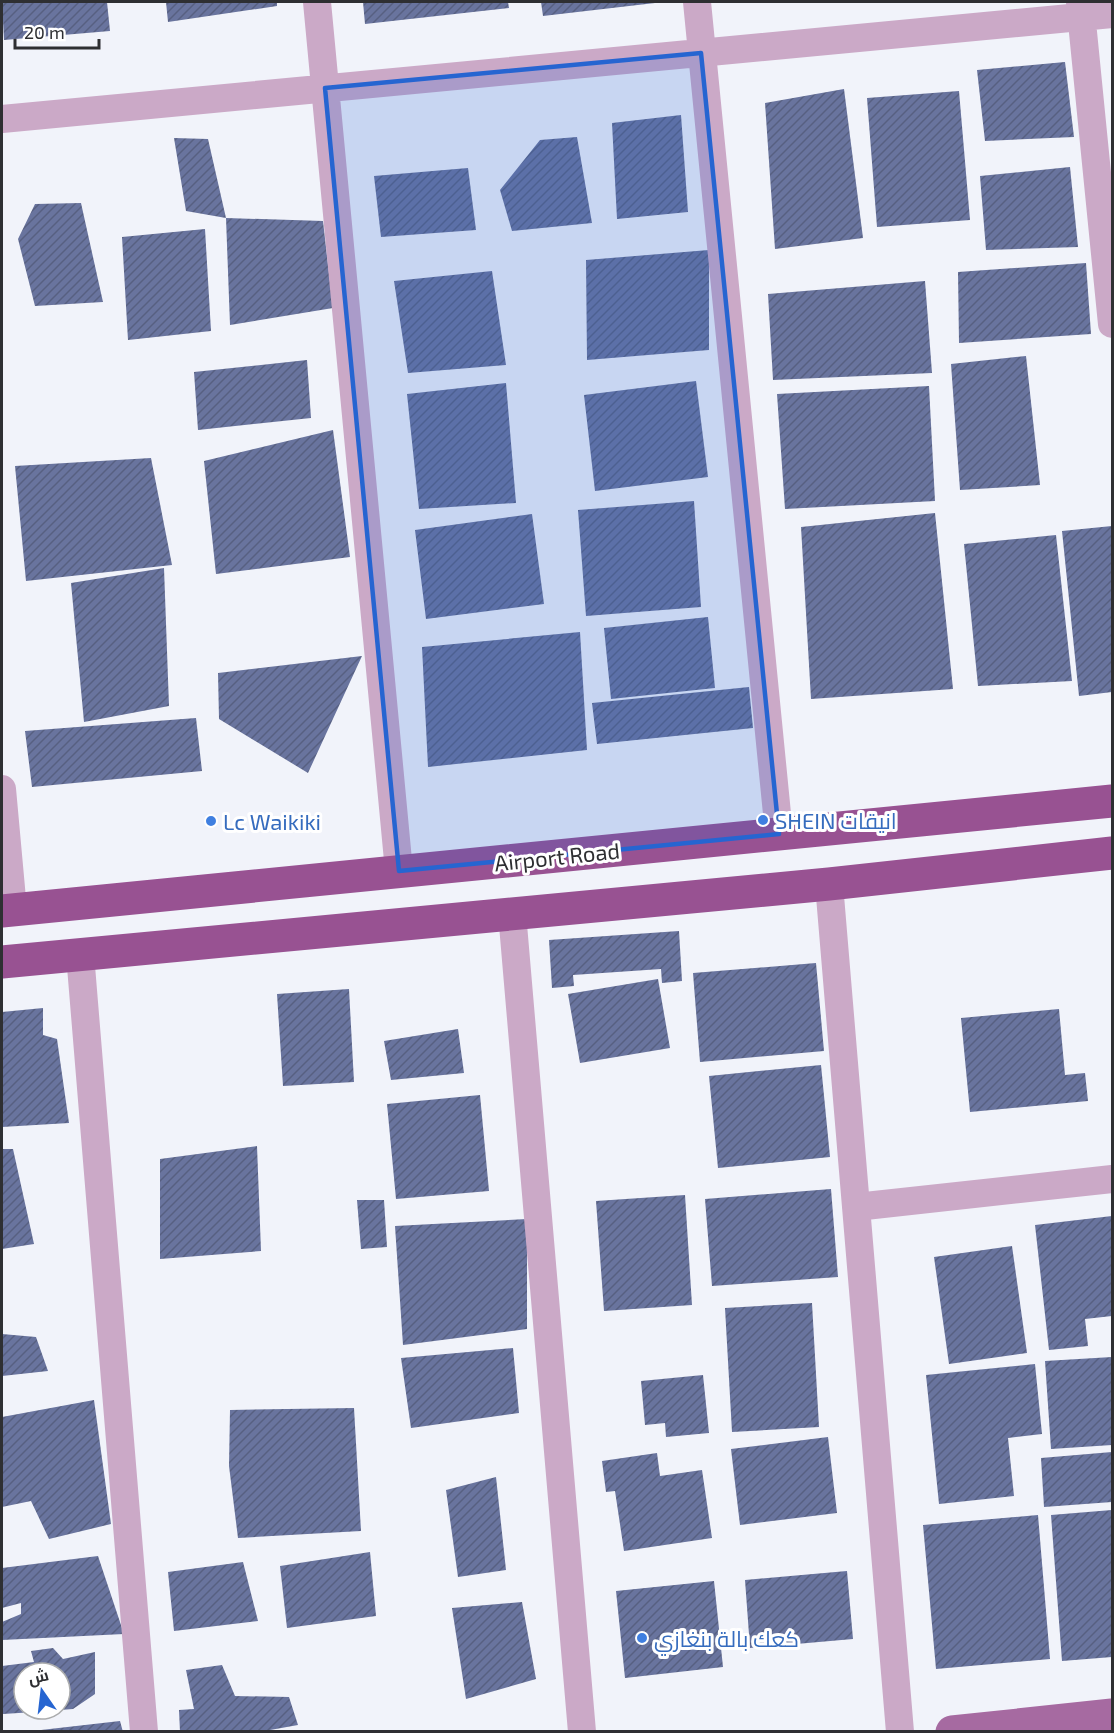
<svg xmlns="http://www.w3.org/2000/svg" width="1114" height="1733" viewBox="0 0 1114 1733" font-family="'Exo 2',Cairo,sans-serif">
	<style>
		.building { fill: url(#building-hatch) }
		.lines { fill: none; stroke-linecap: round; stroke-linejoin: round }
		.street { stroke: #cba9c7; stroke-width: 28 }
		.primary { stroke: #a66aa1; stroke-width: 33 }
		.highway { stroke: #985292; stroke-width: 33 }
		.marked { fill: #2665d1; fill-opacity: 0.2; stroke: #2665d1; stroke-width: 4.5; stroke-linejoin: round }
		.shop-dot { fill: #3f7fe0; stroke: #fff; stroke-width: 2 }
		.labels { text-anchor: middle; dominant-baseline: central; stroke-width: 6; stroke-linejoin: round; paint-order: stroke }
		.shop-label { font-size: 22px; fill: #366cbe; stroke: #fff; text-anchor: start }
		.street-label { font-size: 22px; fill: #2e2f32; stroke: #fff }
	</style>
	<defs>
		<pattern id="building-hatch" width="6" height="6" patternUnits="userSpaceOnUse" patternTransform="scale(1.5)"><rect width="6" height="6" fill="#69749e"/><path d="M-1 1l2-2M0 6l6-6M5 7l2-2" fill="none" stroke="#576081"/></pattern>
	</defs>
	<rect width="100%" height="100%" fill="#f1f3fa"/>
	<path class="building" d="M2,2H107L110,31L4,40Z
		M166,2H277V6L168,22Z
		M363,2H508L509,8L365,24Z
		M541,2H655V3L543,16Z
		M1065,62L1074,137L985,141L977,70Z
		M844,89L863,238L775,249L765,103Z
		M959,91L970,220L877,227L867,98Z
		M681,115L688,212L617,219L612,123Z
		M577,137L592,223L512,231L500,190L540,140Z
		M174,138L208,139L226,218L186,211Z
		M1070,167L1078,247L986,250L980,176Z
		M468,168L476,230L381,237L374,176Z
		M81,203L103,302L35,306L18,239L35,204Z
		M226,218L323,221L333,308L230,325Z
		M205,229L211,331L128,340L122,237Z
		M709,250V350L587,360L586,260Z
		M1086,263L1091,334L959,343L958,272Z
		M492,271L506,365L408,373L394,281Z
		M925,281L932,373L773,380L768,294Z
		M1026,356L1040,485L960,490L951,364Z
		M307,360L311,418L198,430L194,372Z
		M696,381L708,477L595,491L584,395Z
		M506,383L516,503L419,509L407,394Z
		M929,386L935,501L785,509L777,394Z
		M333,430L350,557L216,574L204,461Z
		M151,458L172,565L26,581L15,466Z
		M694,501L701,607L586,616L578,510Z
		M935,513L953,689L811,699L801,527Z
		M532,514L544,604L426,619L415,530Z
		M1112,526V692L1079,696L1062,531Z
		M1056,535L1072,681L978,686L964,544Z
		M164,568L169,706L84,722L71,583Z
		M708,617L715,688L611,699L604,628Z
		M580,632L587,750L428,767L422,647Z
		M362,656L308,773L219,719L218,673Z
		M749,687L753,728L597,744L592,703Z
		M196,718L202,771L32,787L25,731Z
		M679,931L682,981L662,983L661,969L573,975L574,986L552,988L549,940Z
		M816,963L824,1051L700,1062L693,973Z
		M658,979L670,1048L580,1063L568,994Z
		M349,989L354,1082L283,1086L277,994Z
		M43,1008V1035L57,1039L69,1123L2,1127V1012Z
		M1059,1009L1065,1075L1085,1073L1088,1101L970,1112L961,1018Z
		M458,1029L464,1073L391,1080L384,1041Z
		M821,1065L830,1157L718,1168L709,1076Z
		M480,1095L489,1191L396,1199L387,1104Z
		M257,1146L261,1251L160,1259V1159Z
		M2,1149H13L34,1244L2,1249Z
		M831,1189L838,1277L712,1286L705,1199Z
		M685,1195L692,1305L604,1311L596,1201Z
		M357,1200H384L387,1247L361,1249Z
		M1112,1216V1316L1085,1319L1088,1346L1049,1350L1035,1225Z
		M527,1219V1329L403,1345L395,1226Z
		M1012,1246L1027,1353L949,1364L934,1257Z
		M812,1303L819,1427L732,1432L725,1308Z
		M2,1334L36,1337L48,1371L2,1376Z
		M513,1348L519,1413L411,1428L401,1358Z
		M1112,1357V1445L1051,1449L1045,1361Z
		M1035,1364L1042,1434L1008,1438L1014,1496L939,1504L926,1375Z
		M703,1375L709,1433L666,1437L665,1423L645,1425L641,1381Z
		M94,1400L111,1524L49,1539L31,1501L2,1507V1417Z
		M354,1408L361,1531L238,1538L229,1466L230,1410Z
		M828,1437L837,1513L740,1525L731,1449Z
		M1112,1452V1502L1044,1507L1041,1458Z
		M657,1453L660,1476L702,1470L712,1538L624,1551L615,1491L606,1492L602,1461Z
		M496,1477L506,1570L458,1577L446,1490Z
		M1112,1510V1657L1062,1661L1051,1515Z
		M1038,1515L1050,1659L936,1669L923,1525Z
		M370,1552L376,1616L287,1628L280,1566Z
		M98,1556L124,1634L2,1640V1622L21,1614V1603L2,1608V1568Z
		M243,1562L258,1621L174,1631L168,1572Z
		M847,1571L853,1639L750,1648L745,1580Z
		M714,1581L723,1667L625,1678L616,1591Z
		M522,1602L536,1679L466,1699L452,1608Z
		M53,1648L63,1659L95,1652V1694L73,1709L60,1710V1673H24V1709L50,1711L3,1714L2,1666L34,1662L31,1651Z
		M222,1665L235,1696L289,1697L298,1725L259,1732H180L179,1710L194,1709L186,1670Z
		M120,1721L123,1732H41V1730Z"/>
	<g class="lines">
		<path class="street" d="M317,2L399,871
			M697,2L779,834
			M1080,2L1112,324
			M2,119L1112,14
			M2,789L13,910
			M829,884L900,1732
			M512,913L582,1732
			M80,954L144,1732
			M856,1207L1112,1179"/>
		<path class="primary" d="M952,1732L1112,1715"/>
		<path class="highway" d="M2,911L1112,801
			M2,962L829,884L1112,853"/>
	</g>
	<path class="marked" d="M701,53L779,834L399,871L325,88Z"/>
	<g class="shop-dot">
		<circle cx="763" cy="820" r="6"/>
		<circle cx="211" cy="821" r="6"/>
		<circle cx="642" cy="1638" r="6"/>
	</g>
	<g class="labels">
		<g class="shop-label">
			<text x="775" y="820">SHEIN انيقات</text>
			<text x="223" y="821">Lc Waikiki</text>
			<text x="654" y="1638">كعك بالة بنغازي</text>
		</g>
		<g class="street-label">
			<text transform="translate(557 856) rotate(-6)">Airport Road</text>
		</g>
	</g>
	<rect width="1114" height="1733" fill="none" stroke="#2e2f32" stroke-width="6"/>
	<g transform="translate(42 1691) rotate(346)"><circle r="28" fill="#ffffff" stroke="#abacad" stroke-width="1.5"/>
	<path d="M0-4.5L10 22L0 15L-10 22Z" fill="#2665d1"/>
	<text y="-9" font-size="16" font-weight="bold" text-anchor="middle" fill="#2e2f32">ش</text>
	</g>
	<path d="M15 39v9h84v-9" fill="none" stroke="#2e2f32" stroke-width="3"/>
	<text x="24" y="39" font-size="18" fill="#2e2f32" stroke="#ffffff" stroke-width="4.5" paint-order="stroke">20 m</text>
</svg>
